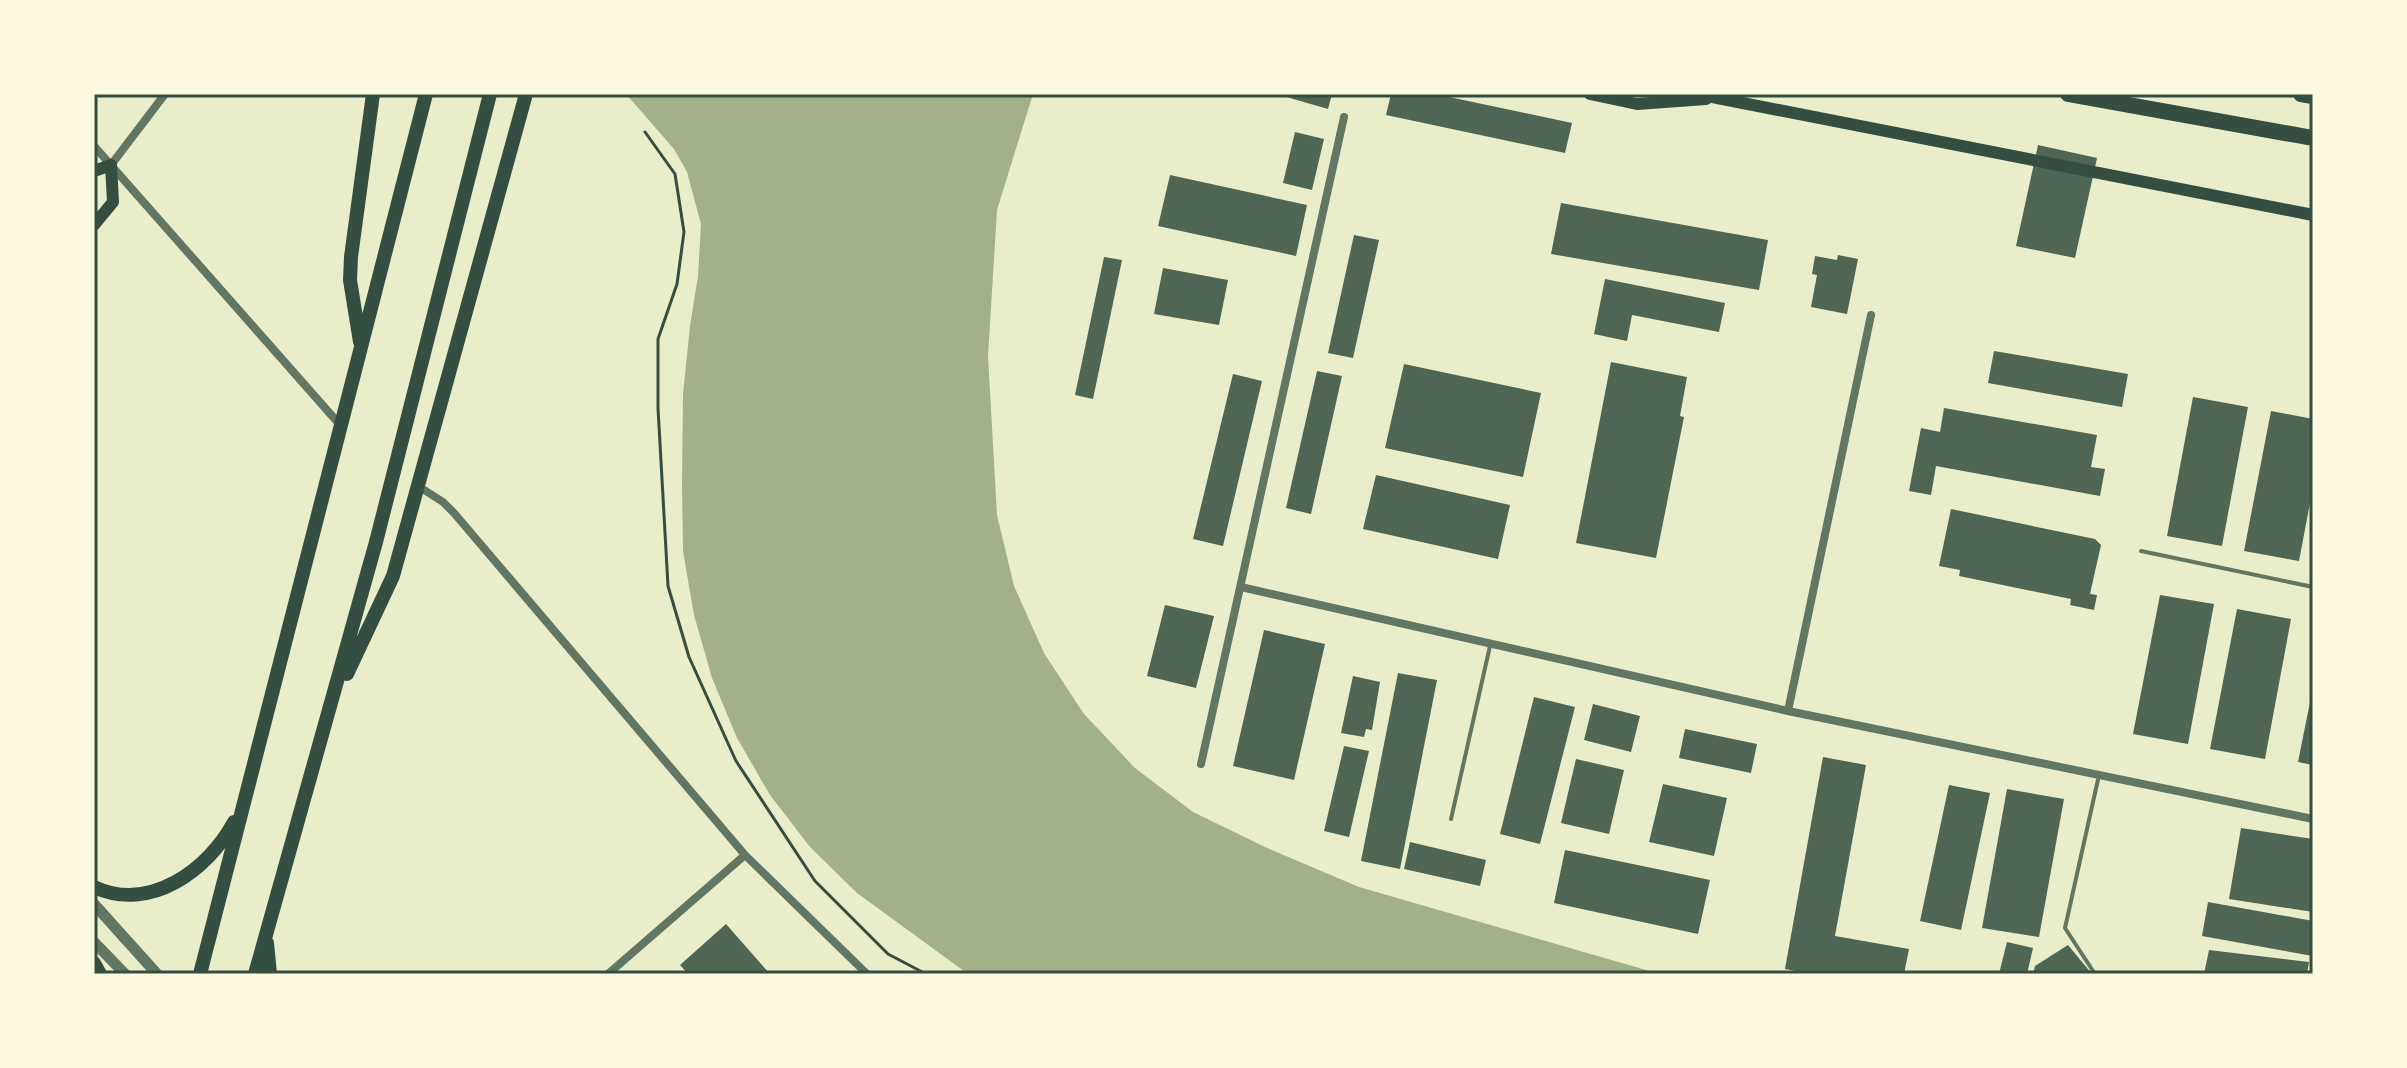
<svg xmlns="http://www.w3.org/2000/svg" width="2407" height="1068" viewBox="0 0 2407 1068" font-family="Overpass,sans-serif">
	<style>
		.water { fill: #a3b18a }
		.building { fill: #4f6655 }
		.lines { fill: none; stroke-linecap: round; stroke-linejoin: round }
		.path { stroke: #344e41; stroke-width: 3 }
		.service { stroke: #617663; stroke-width: 4 }
		.minor { stroke: #617663; stroke-width: 8 }
		.tertiary { stroke: #617663; stroke-width: 11 }
		.secondary { stroke: #344e41; stroke-width: 12 }
		.primary { stroke: #344e41; stroke-width: 14 }
		.motorway { stroke: #344e41; stroke-width: 16 }
		.neatline { fill: none; stroke: #344e41; stroke-width: 3 }
	</style>
	<rect width="100%" height="100%" fill="#e9edc9"/>
	<path class="water" d="M626,94H1033L997,210L988,356L997,515L1014,586L1044,653L1084,714L1135,768L1193,812L1265,847L1359,887L1660,974H968L857,893L810,847L770,795L737,738L712,678L694,615L683,551L682,485L683,394L690,326L698,276L701,224L687,172L674,149Z"/>
	<path class="building" d="M1276,94H1332L1328,109Z
		M1391,94H1435L1572,123L1565,153L1386,115Z
		M1295,132L1324,139L1312,190L1283,183Z
		M2038,145L2097,158L2075,258L2016,246Z
		M1170,175L1307,205L1296,256L1158,226Z
		M1561,203L1768,240L1759,290L1551,254Z
		M1354,235L1379,240L1353,358L1328,353Z
		M1838,255L1858,259L1847,314L1811,307L1817,275L1812,274L1815,256L1837,260Z
		M1104,257L1122,260L1093,399L1075,395Z
		M1163,268L1228,280L1219,325L1154,314Z
		M1605,279L1725,303L1719,332L1632,315L1627,341L1594,334Z
		M1994,351L2128,374L2122,407L1988,383Z
		M1611,362L1687,377L1680,416L1684,417L1656,558L1576,543Z
		M1404,364L1541,393L1523,477L1385,448Z
		M1317,371L1342,376L1311,514L1286,508Z
		M1233,374L1262,381L1223,546L1193,539Z
		M2193,397L2248,407L2222,546L2167,536Z
		M1944,408L2097,435L2091,467L2105,469L2100,496L1936,466L1931,495L1909,491L1921,428L1940,432Z
		M2271,411L2313,419V487L2299,561L2244,551Z
		M1376,475L1510,505L1498,559L1363,529Z
		M1951,509L2095,539L2101,545L2090,594L2097,595L2094,610L2070,605L2071,599L1959,576L1960,570L1939,566Z
		M2160,595L2214,604L2188,744L2133,734Z
		M1165,605L1214,616L1196,688L1147,676Z
		M2237,609L2291,619L2265,759L2210,749Z
		M1264,630L1325,644L1294,780L1233,766Z
		M1398,673L1437,680L1400,869L1361,861Z
		M1353,676L1380,682L1372,730L1366,729L1364,737L1341,733Z
		M2312,692H2313V765L2298,762Z
		M1534,697L1575,707L1540,844L1500,834Z
		M1593,704L1640,716L1631,752L1584,740Z
		M1685,729L1757,744L1751,773L1679,758Z
		M1344,746L1369,751L1349,837L1324,831Z
		M1823,757L1866,765L1835,936L1909,949L1904,974H1811L1785,969Z
		M1576,759L1624,770L1609,834L1561,823Z
		M1663,784L1727,798L1714,856L1649,842Z
		M1949,785L1990,793L1961,930L1920,921Z
		M2007,789L2064,799L2039,937L1982,928Z
		M2241,828L2313,839V912L2229,899Z
		M1410,842L1486,860L1480,886L1404,869Z
		M1565,850L1710,880L1698,934L1554,903Z
		M2208,902L2313,921V956L2202,936Z
		M726,924L770,974H688L680,965Z
		M2007,942L2033,948L2027,974H1999Z
		M2068,945L2092,974H2033L2035,966Z
		M2209,950L2309,962L2307,974H2204Z"/>
	<g class="lines">
		<path class="path" d="M645,132L675,174L684,232L677,284L658,339V408L668,586L689,657L736,761L815,881L888,954L926,974"/>
		<path class="service" d="M2141,551L2313,587
			M1451,819L1490,646
			M2095,974L2065,928L2099,775"/>
		<path class="minor" d="M94,146L341,426
			M111,165L165,94
			M418,486L443,502L454,513L745,855L867,974
			M1241,587L1788,711L2313,819
			M1788,711L1871,315
			M1201,764L1344,117
			M608,974L745,855"/>
		<path class="tertiary" d="M94,904L157,974
			M94,942L125,974"/>
		<path class="secondary" d="M1590,94L1637,104L1706,99
			M1697,94L2313,215
			M94,171L111,165L113,202L94,225"/>
		<path class="primary" d="M360,342L350,280L351,257L373,94
			M347,674L393,576L526,94
			M94,887C150,913 208,870 234,822
			M267,943L270,974
			M94,963L100,974
			M200,974L426,94
			M255,974L376,542L490,94"/>
		<path class="motorway" d="M2068,94L2313,138
			M2301,94L2313,96"/>
	</g>
	<rect width="2407" height="1068" fill="none" stroke="#fefae0" stroke-width="192"/>
	<rect x="96" y="96" width="2215" height="876" class="neatline"/>
</svg>
